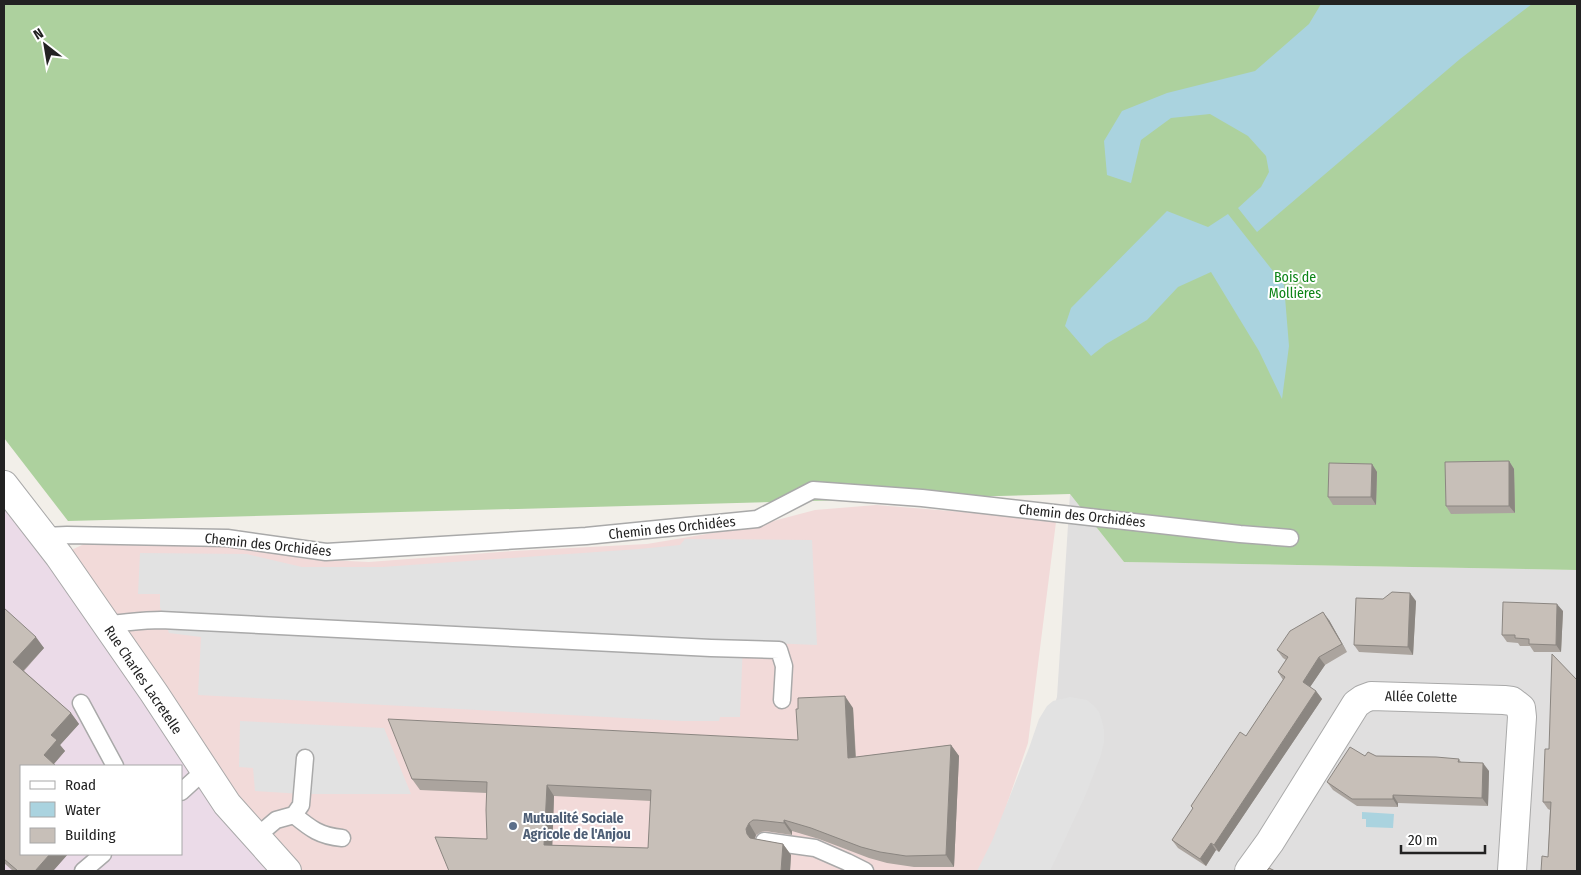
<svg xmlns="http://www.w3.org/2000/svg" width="1581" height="875" viewBox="0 0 1581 875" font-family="'Fira Sans Condensed',sans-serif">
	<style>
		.residential { fill: #e0dfdf }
		.commercial { fill: #f2dad9 }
		.industrial { fill: #ebdbe8; fill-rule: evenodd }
		.forest { fill: #add19e }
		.parking { fill: #e2e2e2 }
		.water { fill: #aad3df }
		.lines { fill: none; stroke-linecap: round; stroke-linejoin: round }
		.lane-casing { stroke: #a9a9a9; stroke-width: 19 }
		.street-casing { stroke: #a9a9a9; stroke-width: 30 }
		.lane { stroke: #fff; stroke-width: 16 }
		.street { stroke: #fff; stroke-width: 28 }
		.wall { fill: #aba49e; fill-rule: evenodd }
		.shaded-wall { fill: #8b8681 }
		.building { fill: #c7bfb8; stroke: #8b8681; fill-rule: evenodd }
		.service-dot { fill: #5c6f8a; stroke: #fff; stroke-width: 2 }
		.labels { text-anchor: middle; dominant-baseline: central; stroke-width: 4; stroke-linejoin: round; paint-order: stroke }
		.park-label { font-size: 14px; fill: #0c8416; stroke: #fff }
		.street-label { font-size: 14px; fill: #222; stroke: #fff }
		.service-label { font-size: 14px; font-weight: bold; fill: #4e5e75; stroke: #fff; text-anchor: start }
	</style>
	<rect width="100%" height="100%" fill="#f2efe9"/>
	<path class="residential" d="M1070,494L1124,562L1577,570V871H1000L1057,697Z"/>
	<path class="commercial" d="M876,505L988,514L1056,522L1028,743L984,871H287L59,556L84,544L167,543L240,547L307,559L369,562L514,551L647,544L754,526L815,510Z"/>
	<path class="industrial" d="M4,485L287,871H4ZM21,766H181V854H21Z"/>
	<path class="forest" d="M4,4H1577V570L1124,562L1070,494L68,521L4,438Z"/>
	<path class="parking" d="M685,539L812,540L817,645L743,642L740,717H720L719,721H681L198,695L201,637L169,633L160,607V594H138L140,553L247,554L302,567H382L639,549L680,545Z
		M1070,697L1087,700L1094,706L1099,712L1102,721L1104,730V742L1101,755L1086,794L1050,871H977L992,841L1029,748L1039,719L1047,706L1053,701Z
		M240,721L384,728L411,794H302L255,791L253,768L239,767Z"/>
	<path class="water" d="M1321,4H1532L1460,59L1257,232L1238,208L1261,187L1269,172L1266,156L1248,136L1210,114L1171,118L1141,140L1131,183L1107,175L1104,141L1122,111L1167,93L1255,71L1309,24Z
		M1167,211L1208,227L1228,214L1284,285L1289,346L1282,399L1259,351L1211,272L1178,287L1147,320L1106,344L1091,356L1065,326L1071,308Z
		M1362,812L1394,814L1393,828L1366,827V819H1362Z"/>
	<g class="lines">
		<g class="lane-casing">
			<path id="lane" d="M44,536L67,535L227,538L326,552L586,536L757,519L813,490L922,498L1240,534L1290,538
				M106,624C124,623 142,620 161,620L711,648L779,650L784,666L782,700
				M81,703L115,766
				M181,792L204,771
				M294,815C311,829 320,836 342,838
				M256,837L276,820L294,815L301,805L305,758
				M764,841L815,848L847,862L865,871
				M83,871L103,854"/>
		</g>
		<g class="street-casing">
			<path id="street" d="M4,485L59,556L154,693L227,804L287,871
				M1249,871L1270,842L1356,704L1363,699L1371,696L1504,700L1512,701L1521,708L1522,717L1512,871"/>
		</g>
		<use href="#lane" class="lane"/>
		<use href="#street" class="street"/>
	</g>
	<path class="wall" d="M1509,461L1514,469L1515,513L1451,514L1446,506Z
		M1372,464L1377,472L1376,505H1333L1328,497Z
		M1416,601L1413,655L1359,652L1354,645Z
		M4,608L44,648L24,671L71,713L79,724L60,745L65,751L54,764L21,854H68L53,871H13L4,863Z
		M1563,611L1561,652H1534L1530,646H1520L1518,643L1507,642L1502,635Z
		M1329,620L1347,652L1325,665L1310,687L1316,691L1322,699L1219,852L1216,850L1206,866L1178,848L1172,840L1193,809L1191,806L1246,736L1283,680L1278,672L1286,660L1283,658L1277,650Z
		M1577,680L1548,857L1550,810L1548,809L1543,802L1549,749Z
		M853,708L856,757L951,745L959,756L954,867H914L887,863L869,858L819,839L792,831V835L765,831L761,832L756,835L755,839L783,844L791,855L790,871L487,839V793L420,790L412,779L798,740ZM554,796L651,801L648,848L552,845Z
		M1376,756L1459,759L1461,762L1489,771L1488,806L1398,803V807L1357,806L1333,790L1327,782Z"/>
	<path class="shaded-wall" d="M1509,461L1514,469L1515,513L1509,506Z
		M1372,464L1377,472L1376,505L1371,497Z
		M1410,593L1416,601L1413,655L1408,647Z
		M1557,604L1563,611L1561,652L1556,645Z
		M1323,612L1329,620L1347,652L1342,644Z
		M36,637L44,648L21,673L13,662Z
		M1319,657L1325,665L1308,690L1303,682Z
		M1316,691L1322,699L1219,852L1214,845Z
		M845,696L853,708L856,769L848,758Z
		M71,713L79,724L60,745L65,751L52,766L44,755L51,735Z
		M951,745L959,756L954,867L946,855Z
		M1483,763L1489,771L1488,806L1482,798Z
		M547,785L554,796L552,856L544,845Z
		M1393,795L1398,803V807L1393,799Z
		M784,820L792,831V835L784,823Z
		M749,823L756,835L754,840L755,845L747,834L746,829Z
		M1211,843L1216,850L1206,866L1200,859Z
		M783,844L791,855L790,871H781Z
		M50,854H68L53,871H35Z"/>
	<path class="building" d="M1509,461V506H1446L1445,462Z
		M1329,463L1372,464L1371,497H1328Z
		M1392,592L1410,593L1408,647L1354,645L1356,598L1383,599Z
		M1503,602L1557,604L1556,645L1529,644V639L1515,638V635H1502Z
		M4,608L36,637L13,662L71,713L51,735L57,740L44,755L56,766H21V854H50L35,871H18L4,859Z
		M1323,612L1342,644L1319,657L1303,682L1316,691L1214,845L1211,843L1200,859L1172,840L1193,808L1191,806L1240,732L1246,736L1285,677L1278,672L1288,657L1277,650L1290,631Z
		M1552,654L1577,680V871H1541L1542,856L1548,857L1551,802H1543L1545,749H1549Z
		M845,696L848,758L951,745L946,855L906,856L880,852L861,847L811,828L784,820V823L757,820H753L749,823L746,829L747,834L750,838L783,844L781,871H449L435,837L487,839L486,810L487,782L412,779L388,719L798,740L796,709H798V698ZM547,785L651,790L648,848L544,845Z
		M1350,747L1365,756L1368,752L1376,756L1436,757L1459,759L1458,762L1483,763L1482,798L1393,795V799H1352L1327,782Z
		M1269,868L1275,871H1267Z"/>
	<circle class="service-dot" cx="513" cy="826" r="5"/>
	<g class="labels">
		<g class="park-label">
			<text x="1295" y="277">Bois de<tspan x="1295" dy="16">Mollières</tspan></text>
		</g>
		<g class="street-label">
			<text transform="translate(1082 516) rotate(6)">Chemin des Orchidées</text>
			<text transform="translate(672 528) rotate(-6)">Chemin des Orchidées</text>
			<text transform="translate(268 545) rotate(6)">Chemin des Orchidées</text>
			<text transform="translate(143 680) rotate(56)">Rue Charles Lacretelle</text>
			<text transform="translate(1421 697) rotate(1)">Allée Colette</text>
		</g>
		<g class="service-label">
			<text x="523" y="818">Mutualité Sociale<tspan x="523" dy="16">Agricole de l'Anjou</tspan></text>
		</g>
	</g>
	<rect width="1581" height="875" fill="none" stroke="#222222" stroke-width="10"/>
	<rect x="20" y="765" width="162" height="90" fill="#ffffff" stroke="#a7a7a7"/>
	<rect x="30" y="781" width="25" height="8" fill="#ffffff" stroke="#a7a7a7"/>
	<text x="65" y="790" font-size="15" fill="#222222">Road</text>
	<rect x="30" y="802" width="25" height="15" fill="#aad3df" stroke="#a7a7a7"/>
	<text x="65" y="815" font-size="15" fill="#222222">Water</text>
	<rect x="30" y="828" width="25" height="15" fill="#c7bfb8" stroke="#a7a7a7"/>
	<text x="65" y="840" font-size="15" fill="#222222">Building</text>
	<g transform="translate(45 45) rotate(329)" stroke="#ffffff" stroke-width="4" paint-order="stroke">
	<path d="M0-4L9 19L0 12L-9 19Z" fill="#222222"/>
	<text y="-8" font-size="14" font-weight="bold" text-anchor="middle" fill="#222222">N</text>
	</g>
	<path d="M1401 845v8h84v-8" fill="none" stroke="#222222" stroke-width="2.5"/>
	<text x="1408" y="845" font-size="15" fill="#222222" stroke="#ffffff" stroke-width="4" paint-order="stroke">20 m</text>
</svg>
